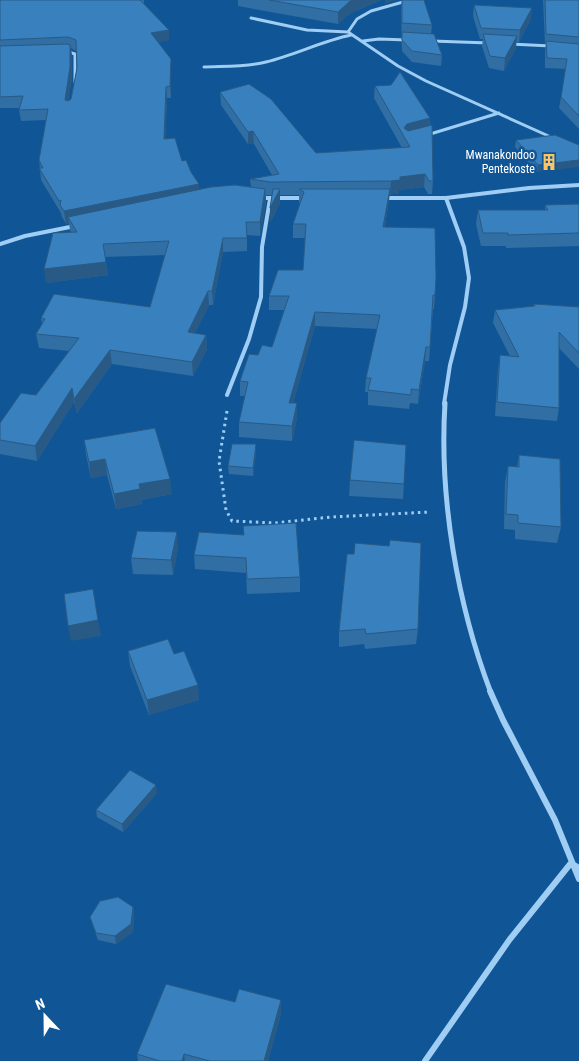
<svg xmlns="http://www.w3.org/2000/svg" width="579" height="1061" viewBox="0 0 579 1061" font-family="'Roboto Condensed',sans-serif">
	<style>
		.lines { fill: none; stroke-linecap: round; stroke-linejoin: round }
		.path { stroke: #9fcdf4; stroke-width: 3; stroke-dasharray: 2.5 4; stroke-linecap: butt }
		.minor-far3 { stroke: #9fcdf4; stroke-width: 3 }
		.minor-far2 { stroke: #9fcdf4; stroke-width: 4 }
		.minor-far1 { stroke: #9fcdf4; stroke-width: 5 }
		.minor { stroke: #9fcdf4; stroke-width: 6 }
		.wall { fill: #316ea3; fill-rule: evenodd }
		.shaded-wall { fill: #285a85 }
		.building { fill: #3980be; stroke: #285a85 }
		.labels { text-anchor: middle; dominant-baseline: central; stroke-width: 5; stroke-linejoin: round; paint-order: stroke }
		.far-poi-label { font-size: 12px; fill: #fff; stroke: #105696; text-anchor: end }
	</style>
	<rect width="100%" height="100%" fill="#105696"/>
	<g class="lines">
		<path class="path" d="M227,411L219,461L226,510L232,521L275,523L331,517L430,512"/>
		<path class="minor-far3" d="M410,0L371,11L357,19L348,32L398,66L426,81L553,138
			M251,18L307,30L348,32
			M363,41L379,39L407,40
			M432,41L489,43
			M510,44L551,46
			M65,51L75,54V82
			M204,67C225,66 246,67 266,62C295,55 322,41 351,35
			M427,135L499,113"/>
		<path class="minor-far2" d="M260,198H304
			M383,198H446L529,188L579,185
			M0,244L25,236L75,226
			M227,395L249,339L261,297L262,247L270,199
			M444,404L450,365L465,307L469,278L464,247L446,198"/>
		<path class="minor-far1" d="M445,403C439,497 457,604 491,693"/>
		<path class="minor" d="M490,691L503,720L555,820L579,879
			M425,1061L510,939L571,863L579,868"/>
	</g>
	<path class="wall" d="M0,0H144V4L169,30V40L158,42L171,70V98H167L165,139L191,172L199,190L251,187L250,179L272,175L254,144H248L221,105L220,92L316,153L402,148L374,98L375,86L430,118V125L433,181L432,194H428L424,187L399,190V193L389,195L385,227L436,278L434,309H433L429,361H425L418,404L410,403L409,409L368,405V392H365L366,378L377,329L315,326L293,403L297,418L292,441L239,437V422L245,396H240V381L258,355L272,347L284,310H269V296L303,270L305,238H293V224L300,203H299V195H280V203L270,223V208L272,195H266V202L260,236L247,235V251L223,252L213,305H209L195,333L206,335L207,349L193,376L112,364L77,413L74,402L37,461L0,454V423L36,395L69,351L39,348L36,334L42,324L41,318L150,307L165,255L105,257L108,275L46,283L71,232L70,230L69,223L66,224L62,217L61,213L41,180L39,160L46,120L21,121L19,110L20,108H0ZM71,48L76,51L77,68L71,99L68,101L72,78V56Z
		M238,0H381L349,14L338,24L238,6Z
		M402,0L432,25L431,34L442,55L441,66L412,62L402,51L401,10Z
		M543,0H579V129L559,108L566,69L545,68V51L546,44H545Z
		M474,5L531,19L519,42H516V48L504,71L489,68L482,46L483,39H480L473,16Z
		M516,140L579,146L537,172L515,147Z
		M579,204V246L506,248V246H481L476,224L478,210H545V205Z
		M534,304L579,307V369L559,348V408L557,421L495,416L498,369L500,355L510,356L493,323L495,310L533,306Z
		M84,440L172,494L141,500L142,504L116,509L107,475L91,478L86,455Z
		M256,452L253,476L229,474L228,466Z
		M519,455L561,527L557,543L515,539V530L504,529L505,482L508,466L517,467Z
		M350,480L404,484L403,499L349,496Z
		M199,532L300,577V592L247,594L246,573L195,569L194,555Z
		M178,548L173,575L133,574L131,558Z
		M347,554L418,629L416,644L365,649L364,644L339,647V631Z
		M128,651L174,654L199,700L149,715L130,666Z
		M157,793L123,832L97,817L96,810Z
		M133,907L134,914L133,932L116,944L98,940L92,924L90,917Z
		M235,1002L281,1014L268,1061H138L137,1054Z"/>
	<path class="shaded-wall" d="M353,0H381L349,14L338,24V12L349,2Z
		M385,0H397L385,4Z
		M532,8L531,19L519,42L520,30Z
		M169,30V40L152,43L151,33Z
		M517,36L516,48L504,71L505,58Z
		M70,45L72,56V78L66,111L65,100Z
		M171,59V98L170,86Z
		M166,87L167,98L165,150L164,139Z
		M430,118L429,131L406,137L404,128L407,124Z
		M253,131L254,144H248V132Z
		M579,160V167L537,172L538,165Z
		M425,174L424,187L399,190V193L390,195L391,181L400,177Z
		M199,184V196L68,217L69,223L66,224L64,211Z
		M265,189L266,202L260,236V222Z
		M280,189V203L270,223V208Z
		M390,189L389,202L382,240L383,227Z
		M223,238V252L213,305L212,291Z
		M106,262L108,275L46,283L44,269Z
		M208,291L209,305L189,346L188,332Z
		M315,312V326L289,417V403Z
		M206,335L207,349L193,376L192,362Z
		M426,347L425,361L418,404L419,390Z
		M110,350L112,364L77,413L74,399Z
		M72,388L74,402L37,461L35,446Z
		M297,403V418L292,441V426Z
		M256,444V452L253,476V468Z
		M105,459L107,475L91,478L89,462Z
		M170,479L172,494L141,500L142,504L116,509L114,494L139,484Z
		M177,532L178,548L173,575L171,560Z
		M98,620L101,636L71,641L68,626Z
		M198,685L199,700L149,715L147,700Z
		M156,785L157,793L123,832L122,824Z
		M133,907L134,914L133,932L116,944L115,936Z
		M281,1000V1014L268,1061H264Z
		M184,1054L185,1061H182Z"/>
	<path class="building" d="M0,0H140L169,30L151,33L171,59L170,86L166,87L164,139L175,138L182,161L186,160L191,172L199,184L64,211L60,205L61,200L59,201L39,168H43L39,160L48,109L19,110L23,96L0,97V46L67,44L70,45V67L65,100L68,101L71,99L77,68L76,40L68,37L0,40Z
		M269,0H353L349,2L338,12Z
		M402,0H424L432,25L402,23Z
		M545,0H579V37L546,34Z
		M474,5L532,8L520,30L481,28Z
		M402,32L434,34L442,55L412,51L402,40Z
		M483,34L517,36L505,58L490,56Z
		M546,41L579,44V116L561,97L567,59L547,58Z
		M400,72L430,118L407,124L404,128L408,131L432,125L433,181H429L425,174L400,177V180L391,181L270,182L250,179L279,174L253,131L248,132L220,92L249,84L271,99L316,153L410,147L375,86L391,85Z
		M555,135L579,145V160L538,165L516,140Z
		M235,185L265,189L260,222H246L247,238H223L212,291H208L188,332L206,335L192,362L110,350L74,399L72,388L35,446L0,440V423L21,393L36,395L79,338L36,334L45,319L41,318L54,294L150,307L169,241L103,244L106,262L44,269L53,233L77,232L68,217L211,187Z
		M273,189H280L270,208Z
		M299,189H390L383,227L435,228L436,278L435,295H433L430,347H426L419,390L411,389V395L368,390L371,378H366L380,315L315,312L289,403H297L292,426L239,422L248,382L240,381L249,354L258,355L262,345L272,347L289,296H269L278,270H303L306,224H293L304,192Z
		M579,204V233L508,235V233H483L478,210H548L545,205Z
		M534,304L579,307V353L559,332V408L497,402L500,355L519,357L495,310L535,306Z
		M155,428L170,479L139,484L140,489L114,494L105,459L89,462L84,440Z
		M354,440L406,445L404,484L350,480Z
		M232,444H256L253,468L228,466Z
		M519,455L560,459L561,527L518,523V515L506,514L508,466L519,467Z
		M296,523L300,577L247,579L246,558L194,555L199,532L244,535L243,526Z
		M137,531L177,532L171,560L131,558Z
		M390,540L421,543L418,629L366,634L365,629L339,631L347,554H354L355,543L389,546Z
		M93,589L98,620L68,626L64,594Z
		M168,639L174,654L184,651L198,685L147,700L128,651Z
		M130,770L156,785L122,824L96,810Z
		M118,897L133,907L131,924L115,936L96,933L90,917L100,901Z
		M166,984L235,1002L239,989L281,1000L264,1061H210L184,1054L182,1061H160L137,1054Z"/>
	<defs>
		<g id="building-bare" transform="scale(1.35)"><path d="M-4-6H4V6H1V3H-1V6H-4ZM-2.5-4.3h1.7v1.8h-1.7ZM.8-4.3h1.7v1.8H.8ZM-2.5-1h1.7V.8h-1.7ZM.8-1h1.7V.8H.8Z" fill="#ffc462" stroke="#105696" stroke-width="2.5" paint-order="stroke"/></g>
	</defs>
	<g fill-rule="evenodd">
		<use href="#building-bare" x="549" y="162"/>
	</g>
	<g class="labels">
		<g class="far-poi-label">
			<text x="535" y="155">Mwanakondoo<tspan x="535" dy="14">Pentekoste</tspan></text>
		</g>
	</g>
	<g transform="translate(45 1016) rotate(338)" stroke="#105696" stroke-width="4" paint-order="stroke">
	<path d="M0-4L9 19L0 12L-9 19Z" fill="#ffffff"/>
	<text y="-8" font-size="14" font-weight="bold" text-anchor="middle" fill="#ffffff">N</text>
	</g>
</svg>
